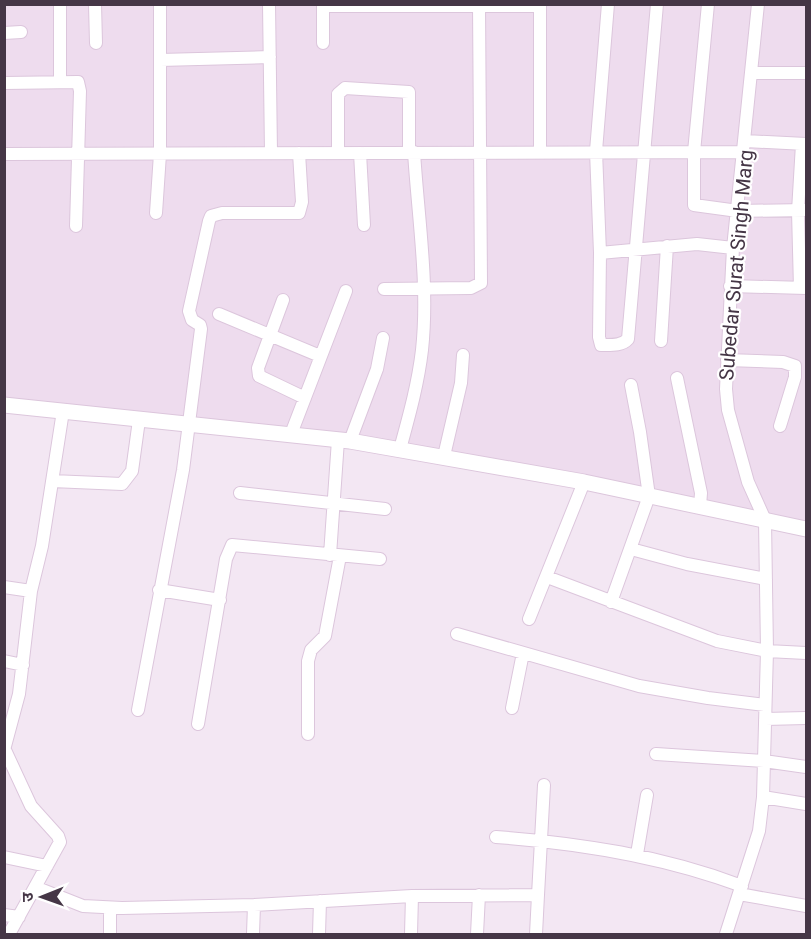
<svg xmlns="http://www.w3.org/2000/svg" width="811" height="939" viewBox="0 0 811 939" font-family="Roboto,'Noto Sans Devanagari',sans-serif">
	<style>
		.residential { fill: #eedcee }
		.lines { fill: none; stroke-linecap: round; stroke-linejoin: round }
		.minor-casing { stroke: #dcc6dc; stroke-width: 14 }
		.tertiary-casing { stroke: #dcc6dc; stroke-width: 17 }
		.minor { stroke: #fff; stroke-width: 12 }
		.tertiary { stroke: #fff; stroke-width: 15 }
		.labels { text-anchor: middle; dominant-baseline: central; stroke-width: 4.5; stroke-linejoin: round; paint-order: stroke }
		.street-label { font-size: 20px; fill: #453646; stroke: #fff }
	</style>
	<rect width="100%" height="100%" fill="#f3e7f3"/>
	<path class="residential" d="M5,5H806V523L448,455L5,401Z"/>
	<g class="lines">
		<g class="minor-casing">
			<path id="minor" d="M60,4V82
				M95,4L96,43
				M269,4L271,153
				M608,4L596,151L600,253L599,337L601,345C611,345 622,346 628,339L657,4
				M708,4L694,152V205L738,211L806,210
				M323,6H540
				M4,33L21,32
				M323,43V4
				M160,60L270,57
				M752,73H806
				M4,83L78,82L80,91L76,226
				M745,141L806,144
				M540,151V4
				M338,152V94L345,88L409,92V152
				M360,153L364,225
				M4,154L744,152
				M156,213L160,154V4
				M600,253L697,244L733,248
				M730,286L806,288
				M800,288L798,211L802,144
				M384,289L471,288L481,283L479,4
				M283,300L258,368L259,376L305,398
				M219,314L320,356
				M661,341L667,246
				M727,360L783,362L795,366V377L780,426
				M677,378L701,493L700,506
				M291,434L346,291
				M350,441L377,369L383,338
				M400,449C409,416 418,384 422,350C429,285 418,217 414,152
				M444,456L461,383L463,355
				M52,481L122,484L132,471L139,420
				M240,493L385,509
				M631,549L687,564L766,579
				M330,555L338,440
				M547,577L717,641L767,651L806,653
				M4,587L31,591
				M159,590L220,600
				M611,602L649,496L640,432L631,385
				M529,619L584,482
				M457,634L639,686L708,698L765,705
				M4,661L23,665
				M512,708L523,653
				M138,710L183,470L201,329L200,325L192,320L189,311L209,221L211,216L222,213H299L302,202L299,153
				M765,719L806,718
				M198,724L226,559L232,545L380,559
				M308,734V661L311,650L325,636L340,556
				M4,750L19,694L31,591L42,546L63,411
				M5,750L31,806L58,836L60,842L9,934
				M656,754L764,761L806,767
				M763,797L806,804
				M496,837C580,843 662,856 742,886
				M637,854L647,795
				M4,857L47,866
				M35,887L83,906L122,908L254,905L412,896L538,895L544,785
				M739,894L806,906
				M110,908V934
				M4,915L19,917
				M253,934L254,905
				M319,934L320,901
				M411,934L412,896
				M477,934L479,895
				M536,934L538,895
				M726,934L759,831L763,797L767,651L765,520L748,482L728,410L726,389L733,248L758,4"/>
		</g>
		<g class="tertiary-casing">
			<path id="tertiary" d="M4,405L350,441L584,482L806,529"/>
		</g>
		<use href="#minor" class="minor"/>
		<use href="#tertiary" class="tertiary"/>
	</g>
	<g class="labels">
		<g class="street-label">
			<text transform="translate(736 265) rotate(-85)">Subedar Surat Singh Marg</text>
		</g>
	</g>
	<rect width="811" height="939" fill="none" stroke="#453646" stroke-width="12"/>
	<g transform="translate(42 897) rotate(269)" stroke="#ffffff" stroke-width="4.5" paint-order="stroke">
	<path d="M0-4.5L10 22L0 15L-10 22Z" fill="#453646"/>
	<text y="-9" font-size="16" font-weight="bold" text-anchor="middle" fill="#453646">उ</text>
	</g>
</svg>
